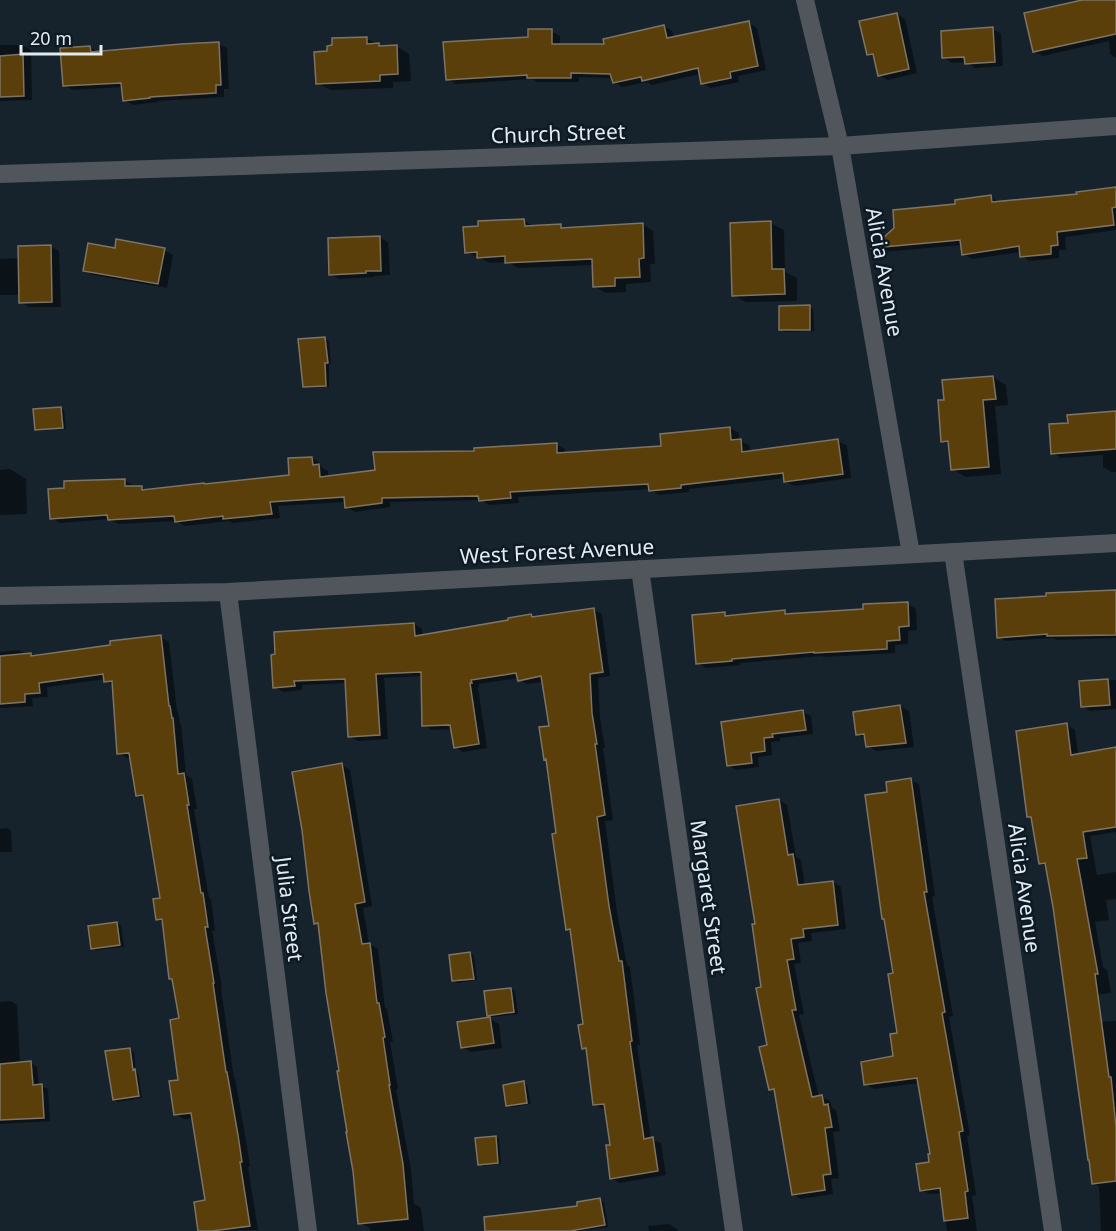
<svg xmlns="http://www.w3.org/2000/svg" width="1116" height="1231" viewBox="0 0 1116 1231" font-family="'Noto Sans',sans-serif">
	<style>
		.shadow { fill: #0007 }
		.building { fill: #5b3f0b; stroke: #7e7464; stroke-width: 1.5 }
		.lines { fill: none; stroke-linecap: round; stroke-linejoin: round }
		.minor { stroke: #50565c; stroke-width: 18 }
		.labels { text-anchor: middle; dominant-baseline: central; stroke-width: 5; stroke-linejoin: round; paint-order: stroke }
		.street-label { font-size: 21px; fill: #e3ebf2; stroke: #0d1923 }
	</style>
	<rect width="100%" height="100%" fill="#16232d"/>
	<path class="shadow" d="M1116,0V58L1110,54L1109,41L1043,56L1034,51Z
		M897,14L905,19L917,73L888,80L879,75L875,58L869,54Z
		M749,23L757,28L766,70L738,76L739,82L711,88L702,83L700,74L652,85L647,82L622,87L614,82L613,78L579,77V82H537L532,79L456,84L447,79L529,38L551,31L560,36V46L606,45L664,26L672,31L674,38Z
		M993,29L1001,34L1003,66L975,68L966,62L952,63L944,58Z
		M366,38L383,47L396,46L409,54L411,81L393,82V88L331,90L317,83L329,52Z
		M219,44L227,48L229,89H224V97L158,101V102L133,105L124,100L123,87L73,90L64,85L90,47L99,53Z
		M0,45H22L31,50L32,100L0,101Z
		M1116,188V230L1065,237L1066,250H1059V258L1030,261L1022,256L1021,252L972,259L963,254L962,245L882,252L875,248L957,206L991,197L1000,202L1078,195Z
		M524,221L535,227L561,226L567,229L642,224L653,231L655,264H650L651,282L626,284V292L606,293L595,287L593,265L518,268L508,262L490,263L466,252Z
		M771,223L784,230L785,272L797,278V301L746,302L733,295Z
		M379,237L388,242L390,275L374,276V277L339,279L331,274Z
		M50,246L59,251L61,307H29L20,302V295H0V259L19,258Z
		M116,250H164L173,255L167,288L93,275L85,270Z
		M810,307L813,309L814,331L784,332L781,330Z
		M325,339L329,341L331,364L329,365V387L308,388L304,386Z
		M993,377L1006,385L1008,405L995,406L1001,474L966,477L952,469L950,445L943,441L945,401Z
		M60,408L64,410L66,429L40,431L36,429Z
		M1116,415V472H1112L1103,467V455L1061,458L1053,453L1069,425Z
		M730,428L739,433V441L749,445L750,453L838,441L847,446L851,478L794,486L785,481V478L689,489V492L659,495L650,489L518,497L519,503L489,505L481,500L390,502V507L355,512L347,507L346,502L278,506L280,518L233,523L229,521L185,526L176,521L118,524L110,519L60,523L51,518L124,480L133,485V488L142,487L148,491L290,476L312,458L320,463L321,467L328,471V477L376,472L476,452L556,444L565,449V454L662,447Z
		M10,469L26,479L27,514L0,515V470Z
		M1116,592V638L1057,640L1053,638L1006,641L999,637Z
		M907,604L916,609L917,630L908,631V644L895,645V653L824,657L822,656L740,663V665L706,668L697,663L724,614L729,617L785,612L790,615L865,610Z
		M594,610L602,614L610,676L598,678L600,718L605,748H603L613,820L605,821L617,912L627,965L630,967L640,1045L637,1046L651,1139L661,1143L666,1175L620,1183L611,1178V1146L606,1108L603,1109L594,1104L587,1050L584,1048L585,1025L572,932L568,929L557,835L548,760L545,759L551,727L543,682L527,684L519,680V678L479,684V687H478L487,748L463,752L455,747L453,729L432,730L423,725V676L384,678L388,739L358,741L349,736L346,683L302,685V690L283,692L275,687L414,624L422,629V636L510,622L531,615L535,618Z
		M160,637L169,642L177,711L178,712L180,724H181L186,775L192,779L197,809H194L209,898L211,899L215,931H212L222,987L221,988L234,1078H235L246,1141L250,1166L248,1167L258,1230L200,1231L206,1201L194,1118L184,1119L176,1114L180,1081V1020L164,923L157,919L162,900L145,800L137,795L131,758H127L119,753L114,686L106,681L105,679L47,687L48,697L32,698L33,706L2,708L0,707V652L18,650L27,655H31L35,657Z
		M1116,680V709L1090,711L1082,706L1080,683Z
		M900,706L909,711L914,747L876,751L867,746L866,739L858,734Z
		M803,712L811,716L813,734L780,738V741L771,742L772,755L758,757L759,767L736,770L729,765L723,723Z
		M1067,725L1075,730L1078,755L1116,749V832L1090,836L1097,875L1116,872V899L1106,900L1109,920L1095,922L1103,967L1107,970L1111,993L1074,998L1047,867L1040,863L1033,819L1028,816Z
		M342,765L350,770L372,906L363,908L369,944L378,949L385,1008L387,1009L393,1042H390L398,1089H396L411,1170L414,1204L421,1208L424,1231H370V1228L360,1223L341,1072L319,925L316,923Z
		M910,780L919,784L935,896L932,897L953,1016L949,1017L970,1135L967,1136L976,1195L972,1196L977,1231H947L942,1193L930,1194L921,1190L931,1163L932,1155L919,1083L874,1089L866,1084L895,1058L899,1034L895,975L889,793Z
		M779,800L787,805L796,857L801,860L805,886L833,882L841,887L846,929L811,933L812,941L798,943L801,963L794,964L804,1014L799,1015L819,1097H822L830,1101L832,1108L836,1110L840,1131L833,1132L839,1178L831,1179L833,1194L801,1199L793,1194L776,1092L770,1089L769,1046L757,925Z
		M7,828L11,831L12,852H0V829Z
		M117,923L121,925L124,947L96,950L93,948Z
		M470,953L474,956L477,980L457,983L453,980Z
		M511,989L515,991L518,1014L492,1017L488,1015Z
		M11,1001L17,1005L20,1064L30,1063L37,1067L39,1086H41L48,1089L50,1121L0,1124V1002Z
		M490,1019L499,1024L502,1048L471,1052L462,1047Z
		M1116,1021V1231H1101L1099,1186L1094,1183L1071,1023Z
		M130,1050L134,1052L136,1072L138,1073L142,1098L118,1102L114,1100Z
		M524,1083L527,1085L531,1104L512,1107L508,1105Z
		M496,1137L499,1139L501,1164L483,1166L479,1164Z
		M600,1200L604,1202L608,1227L580,1231H520Z
		M669,1224L677,1229L678,1231H649L648,1226Z"/>
	<path class="building" d="M1082,0H1116V34L1033,52L1024,13Z
		M897,13L909,69L878,76L873,54L867,55L859,21Z
		M749,21L758,66L730,72L731,78L701,84L698,68L642,81L641,77L613,83L610,74L571,73V78H527V75L446,80L443,42L528,37V29H552V44H604L603,39L664,25L667,38Z
		M993,27L995,62L965,64L964,57L942,58L941,31Z
		M367,37V44L379,43V46L397,45L398,74L380,75V81L316,84L314,52L327,51V46L332,45V38Z
		M219,42L221,85H216V93L150,97V98L123,101L121,83L63,86L60,48L90,46L91,52L181,44Z
		M23,54L24,96L0,97V56Z
		M1116,187V207L1112,208L1114,225L1057,232L1058,245L1051,246V254L1020,257L1019,246L962,255L960,240L872,248L894,228L893,210L955,204V200L991,195L992,202L1077,194L1076,192Z
		M524,219L525,226L561,224V228L643,223L644,258L639,259L640,277L615,278V286L593,287L592,259L505,263V256L477,258V252L465,253L463,227L478,226V221Z
		M771,221L772,269H784L785,294L732,296L730,223Z
		M380,236L381,271H366V273L329,275L328,238Z
		M116,239L165,248L158,284L83,271L88,243L115,248Z
		M51,245L52,302L19,303L18,246Z
		M810,305V330H779V306Z
		M325,337L328,363H325L326,386L303,387L298,339Z
		M993,376L996,399L983,400L989,467L951,470L948,441L941,442L938,400H944L942,380Z
		M61,407L63,428L35,430L33,409Z
		M1116,411V449L1051,454L1049,424L1068,423L1067,415Z
		M730,427L731,440L741,439L742,452L838,439L843,474L784,482L783,473L681,485V488L649,491L648,484L510,492L511,498L479,501L478,496L382,498V503L345,508L344,497L270,502L272,514L223,519V516L175,522L174,516L108,520L107,515L50,519L48,489L64,488V481L125,479V486H142V490L204,483L205,484L289,475L288,458L312,457L313,465L319,464L320,477L375,470L373,452L474,451V448L557,443V453L661,446L660,434Z
		M1116,590V635L1047,636V634L997,638L995,599L1046,596V593Z
		M908,602L909,626L899,627L900,640L887,641V649L814,653V652L732,659V661L696,664L692,615L725,612V616L785,610V614L863,609V604Z
		M594,608L603,672L590,674L592,713L597,744H595L605,815L597,817L609,906L619,961H622L632,1041L630,1042L644,1139L653,1137L658,1171L610,1179L606,1145H610L604,1104L593,1105L586,1048L582,1049L578,1025L583,1024L570,929L566,930L552,834L556,833L546,759L544,760L539,727L549,726L541,676L518,681L516,673L471,680L472,683H470L479,744L454,748L450,725L422,726L421,672L376,674L380,735L348,737L345,679L294,681L295,686L273,688L271,655L275,654L274,632L414,623L415,636L508,620V618L531,614L532,617Z
		M161,635L169,706H170L172,718H173L178,774L184,773L189,805H187L201,893H203L208,927H205L214,983H213L226,1072H227L238,1135L242,1162H240L250,1226L212,1231H198L194,1202L205,1200L191,1113L174,1115L169,1081L178,1080L170,1020L179,1018L172,979H169L162,919L156,920L153,899L160,898L143,795L136,796L129,753L117,754L112,681L104,682L103,674L39,683L40,693L25,694V702L0,704V656L31,653V656L110,645V641Z
		M1108,679L1110,705L1081,707L1079,681Z
		M900,705L906,743L866,747L864,734L856,735L853,712Z
		M803,710L806,730L772,734L773,737L764,738L765,751L751,753L752,763L727,766L721,722Z
		M1067,723L1071,755L1116,747V827L1083,832L1087,858L1077,859L1098,974H1095L1109,1077H1111L1116,1127V1181L1092,1184L1089,1160H1088L1053,907L1045,863L1039,864L1031,817H1027L1016,731Z
		M342,763L365,902L355,904L362,944L370,943L377,1003H379L385,1037L383,1038L390,1085H389L403,1164L408,1219L358,1224L353,1171L346,1132H347L337,1071H339L326,993L318,923L314,924L309,891L302,830L292,772Z
		M911,778L927,892H924L945,1012L942,1013L963,1131L959,1132L968,1191L965,1192L968,1218L944,1221L940,1188L920,1191L916,1164L929,1162L928,1154H930L917,1078L864,1085L861,1062L893,1056L890,1034L897,1033L888,974L893,973L884,919H882L865,795L887,792L886,782Z
		M779,799L788,855L793,854L798,885L833,881L838,925L803,929L804,937L791,939L794,959L787,960L796,1010H792L812,1097L822,1095L824,1105L828,1104L832,1127L825,1128L831,1174L823,1175L825,1190L792,1195L774,1089L769,1090L759,1047L767,1045L756,988L761,987L752,924H755L736,806Z
		M117,922L120,945L91,949L88,926Z
		M470,952L474,979L452,981L449,955Z
		M511,988L514,1012L487,1016L484,991Z
		M490,1017L494,1043L461,1048L457,1022Z
		M130,1048L133,1070L135,1069L139,1096L113,1100L105,1051Z
		M31,1061L33,1085L42,1084L44,1118L0,1120V1064Z
		M524,1081L527,1103L506,1106L503,1085Z
		M496,1136L498,1163L478,1165L475,1138Z
		M600,1198L605,1225L570,1231H485L484,1217L577,1206V1202Z"/>
	<g class="lines">
		<path class="minor" d="M805,0L840,146L911,554
			M0,174L840,146L1116,126
			M953,552L1053,1231
			M640,569L734,1231
			M228,592L308,1231
			M0,596L228,592L1116,543"/>
	</g>
	<g class="labels">
		<g class="street-label">
			<text transform="translate(558 133) rotate(-2)">Church Street</text>
			<text transform="translate(885 272) rotate(80)">Alicia Avenue</text>
			<text transform="translate(557 551) rotate(-3)">West Forest Avenue</text>
			<text transform="translate(1025 888) rotate(82)">Alicia Avenue</text>
			<text transform="translate(709 897) rotate(82)">Margaret Street</text>
			<text transform="translate(290 909) rotate(83)">Julia Street</text>
		</g>
	</g>
	<path d="M21 45v9h80v-9" fill="none" stroke="#e3ebf2" stroke-width="3"/>
	<text x="30" y="45" font-size="18" fill="#e3ebf2" stroke="#0d1923" stroke-width="4.5" paint-order="stroke">20 m</text>
</svg>
